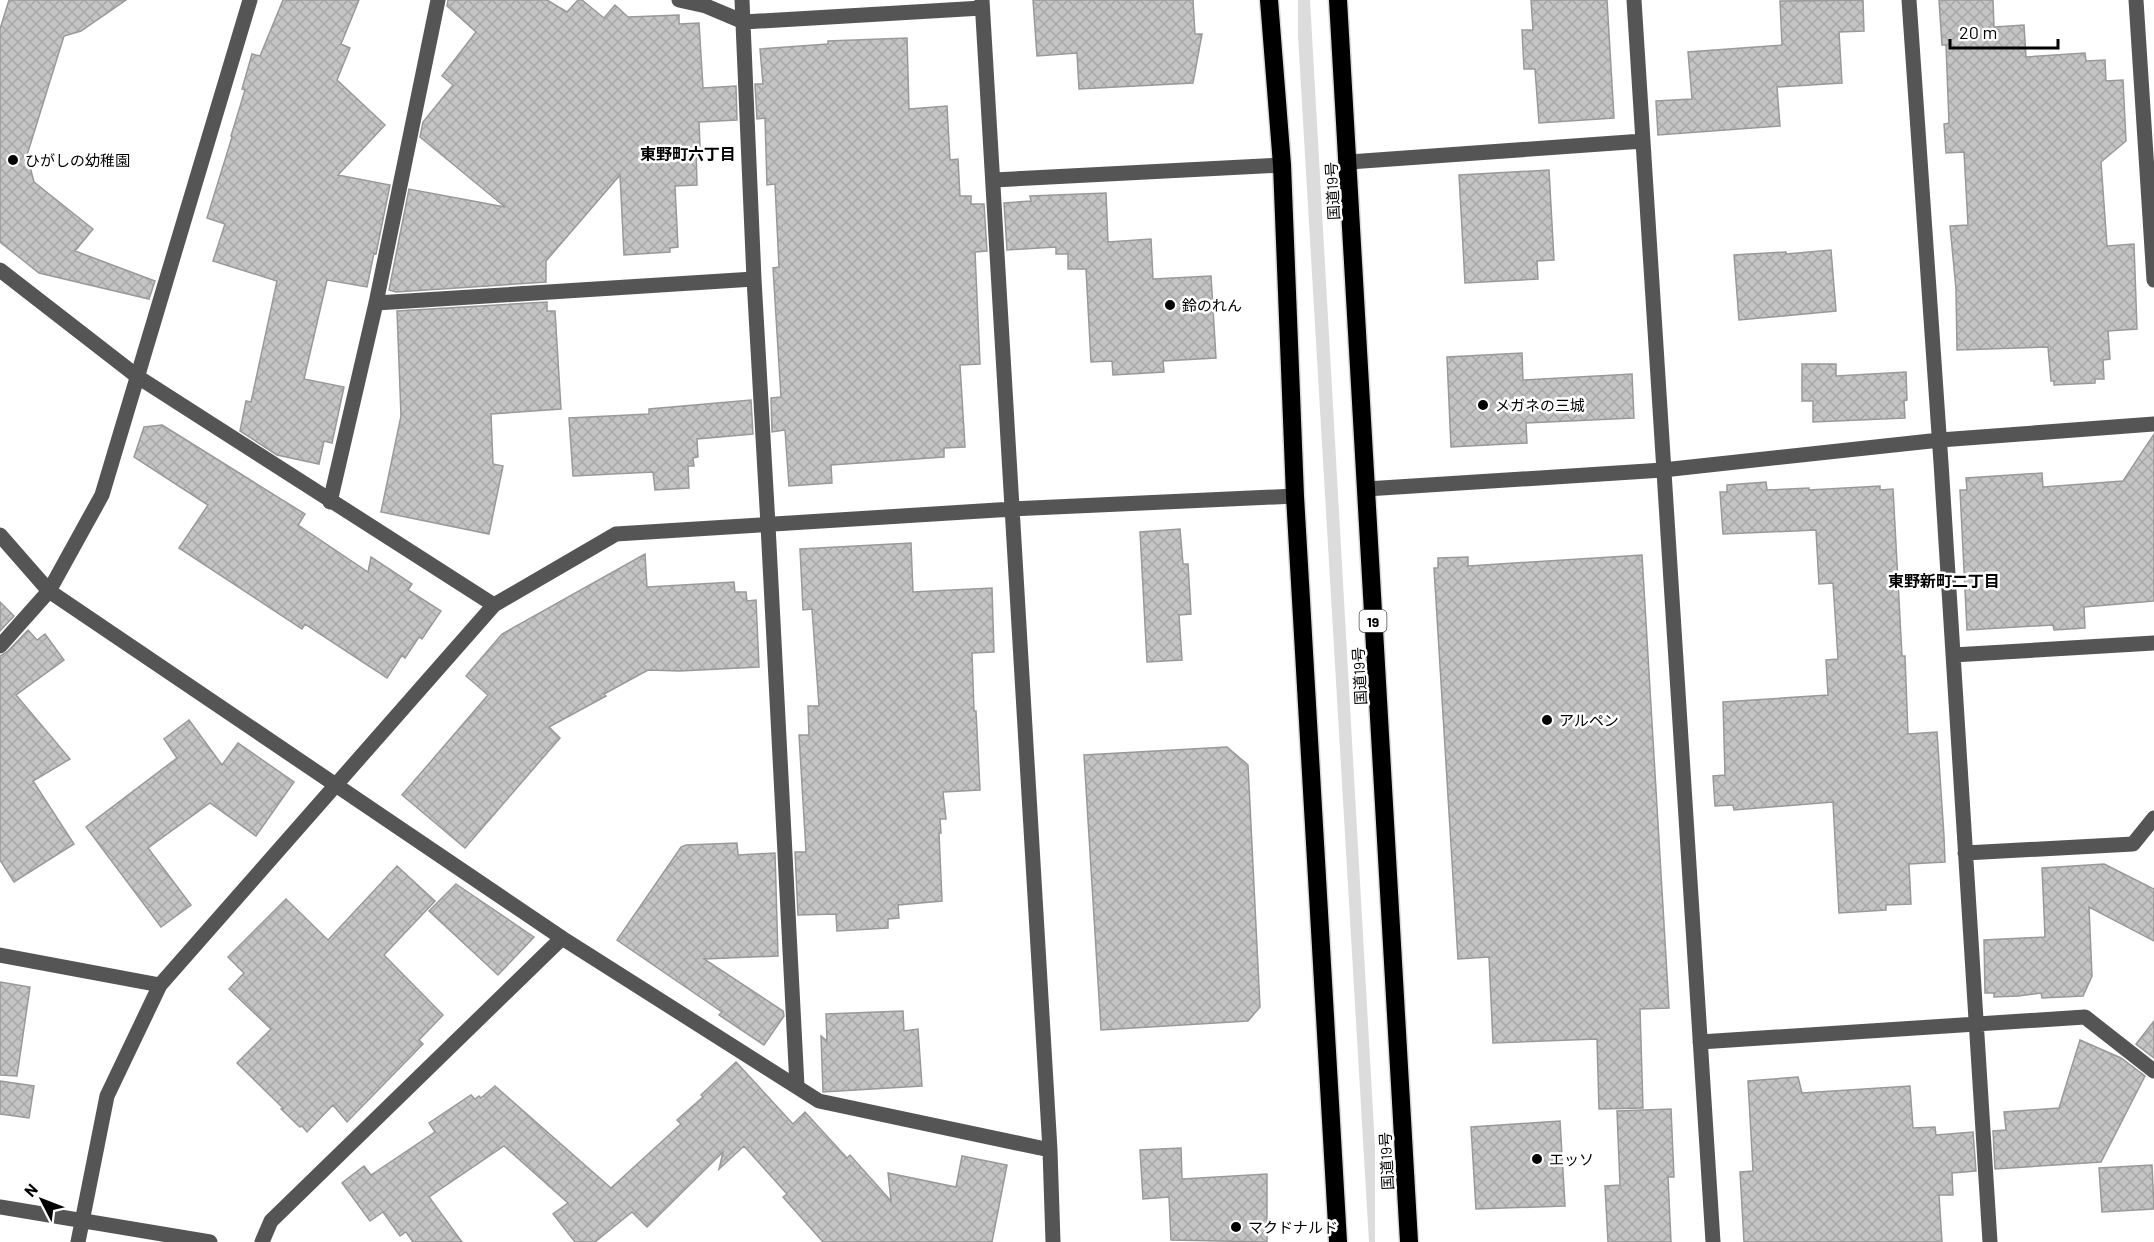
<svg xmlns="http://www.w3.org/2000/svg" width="2154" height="1242" viewBox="0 0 2154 1242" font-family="Barlow,'Noto Sans JP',sans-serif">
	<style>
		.grass { fill: #dcdcdc }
		.building { fill: url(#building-cross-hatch); stroke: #999; stroke-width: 1.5 }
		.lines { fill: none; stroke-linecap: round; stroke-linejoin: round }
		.highway-casing { stroke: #dbdbdb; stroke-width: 21 }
		.minor { stroke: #555; stroke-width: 15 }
		.highway { stroke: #000; stroke-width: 18 }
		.poi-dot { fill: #000; stroke: #fff; stroke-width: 2 }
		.labels { text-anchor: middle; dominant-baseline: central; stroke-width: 5; stroke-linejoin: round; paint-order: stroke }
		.shield { fill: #fff; stroke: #4c4c4c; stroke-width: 1.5 }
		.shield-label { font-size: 14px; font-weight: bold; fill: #000 }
		.poi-label { font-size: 15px; fill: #000; stroke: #fff; text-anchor: start }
		.street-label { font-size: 15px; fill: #000; stroke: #fff }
		.neighbourhood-label { font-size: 16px; font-weight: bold; fill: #000; stroke: #fff }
	</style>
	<defs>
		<pattern id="building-cross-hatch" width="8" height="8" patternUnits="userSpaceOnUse" patternTransform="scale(1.5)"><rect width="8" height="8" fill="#c4c4c4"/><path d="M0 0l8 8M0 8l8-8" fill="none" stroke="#a7a7a7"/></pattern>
	</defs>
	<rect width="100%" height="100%" fill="#fff"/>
	<path class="grass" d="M1298,0H1310L1375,1147V1242H1369L1298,36Z"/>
	<path class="building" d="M9,0H126L81,31L64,36L27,155L34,182L93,229L75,251L155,281L149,299L39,273L0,242V29Z
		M283,0H359L341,44L350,48L337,80L385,125L338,175L390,185L376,254L374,253L367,287L327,280L304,379L344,387L332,443L324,441L319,464L277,455L240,431L246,401L251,402L277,281L213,261L225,224L207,218L232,137L231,136L245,90L242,89L252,54L260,56Z
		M448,0H547L567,12L578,0H582L604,18L615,5L628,17L679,15V24L699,23L703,88L736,86L737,120L699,122L700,146H696L697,185L675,186L678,247L670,248V252L624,255L620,175L546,261V282L396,292L389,290L409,189L505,207L420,137L423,122L453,85L442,76L476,32L447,6Z
		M1033,0H1193L1195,34H1202L1193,83L1079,89L1077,53L1037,56Z
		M1531,0H1607L1614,118L1539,123L1535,69H1524L1522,30H1533Z
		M1863,0L1864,31L1839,32L1842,83L1777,87L1780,126L1658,135L1656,101L1692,99L1688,52L1782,45L1780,1Z
		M1939,0H1993L1994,27L2024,25L2026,57L2085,53L2086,61L2105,60L2106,81L2123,80L2126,141L2101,162L2107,246L2134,244L2137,329L2108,331L2110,359L2103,360L2104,379H2095V383L2054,385V381H2051L2048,347L1957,350L1956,289L1950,226L1968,225L1964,152L1946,153L1944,124L1949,123L1946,45H1942Z
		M907,38L909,109L947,106L950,160L958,159L960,196H971V204H984L987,251L975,252L980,364L960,365L965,447L944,448V457L831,465L832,483L789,486L785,430L772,432L771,398L781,397L773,268L779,267L775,184L767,185L765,118L757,119L755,84H763L760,49L828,44V41Z
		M1549,170L1554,260L1537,261L1538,279L1465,283L1459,175Z
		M1106,193L1108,242L1151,239L1153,279L1211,276L1216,358L1163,361L1164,372L1113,375L1112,361L1091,362L1086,269H1068V254H1056V247L1007,250L1004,203L1031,201L1030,196Z
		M1831,250L1836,311L1739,320L1734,255L1786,252V254Z
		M547,302V311H555L561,409L491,414L493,464L503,466L489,534L381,512L401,416L397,311Z
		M1522,353L1523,380L1632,374L1634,418L1526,423L1527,443L1451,447L1447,357Z
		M1802,364H1836V376L1906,372L1907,400L1904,401L1905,418L1813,422V401H1802Z
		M751,400L753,434L697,439L698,457L693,458L694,466H688L689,488L655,490L653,472L573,476L569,418L649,414V409Z
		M162,425L305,514L298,525L368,572L371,557L412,584L408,590L441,611L422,639L419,637L405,658L402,655L387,678L305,624L302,629L179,548L208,505L134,457L144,427Z
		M2154,434V601L2084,607L2085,628L2054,630L2053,625L1967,630L1960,490H1967L1966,478L2042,473L2043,487L2123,481Z
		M1766,482L1767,490L1809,488V490L1880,486V490L1893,489L1902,656H1905L1908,734L1937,732L1944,836L1945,862L1909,864L1911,904L1886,905V910L1839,913L1833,802L1734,810L1733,805L1715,806L1713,776L1725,775L1723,702L1828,695L1826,660L1838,659L1833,583L1819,584L1816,530L1723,534L1720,492H1727V485Z
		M1180,529L1183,564H1188L1191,614L1179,615L1182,660L1147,662L1140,532Z
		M911,543L913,592L992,588L994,652L972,653L974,711H976L980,790L943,792L946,819H940L941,833H939L942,901L898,905L899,918L888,919V928L837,931L836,914L798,915L795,852H806L799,735H809L808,706H819L812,609L803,610L800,549Z
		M645,554L647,587L734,582L735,592H746L747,601L756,600L759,667L680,671L648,670L604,694L606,696L549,727L560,738L465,848L402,795L488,695L466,676L502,634Z
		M1642,555L1669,1008L1640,1009L1643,1108L1599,1109L1597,1039L1493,1043L1489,957L1458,959L1434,568H1438V558L1468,557V566Z
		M0,602L14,616L0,631Z
		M28,630L37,640L45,634L64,660L16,695L70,759L33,781L74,844L14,882L0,860V656L7,652Z
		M189,720L222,765L238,743L294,782L256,836L210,803L148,848L191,905L161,927L86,827L177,758L164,739Z
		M1227,747L1248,765L1260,1007L1248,1021L1101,1030L1084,755Z
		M737,843L738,855L775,853L778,956L704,959L783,1011L784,1016L764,1045L719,1015L722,1012L617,940L681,847L686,845Z
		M2104,864L2154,889V941L2089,907L2092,976L2083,996L2042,998L2041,993L2018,996L1994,997V993H1985L1984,940L2045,937L2042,868Z
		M397,866L435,901L384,955L443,1015L419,1040L423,1044L347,1122L333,1105L307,1132L302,1126L300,1127L281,1109L283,1108L237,1063L271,1029L229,989L244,973L228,957L286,899L328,940Z
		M456,884L534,937L498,975L429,911Z
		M0,982L30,987L17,1076L0,1075Z
		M903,1011L904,1031L918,1029L922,1086L823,1092L821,1036L827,1041L826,1014Z
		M2154,1021V1058L2136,1044Z
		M2080,1040L2121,1058L2145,1076L2101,1162L1995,1169L1993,1131L2006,1130L2004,1112L2059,1108Z
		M736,1062L793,1124L805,1112L847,1158L850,1155L891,1201L888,1173L956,1187L962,1156L1007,1165L992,1242H823L783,1197L787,1194L744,1146L719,1169L723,1152L647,1227L632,1212L595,1242H575L553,1214L568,1203L504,1146L429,1197L462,1242H413L406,1232L400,1236L383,1212L370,1221L342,1183L364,1166L371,1175L435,1132L429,1123L471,1095L475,1099L479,1096L481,1098L495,1086L611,1188L681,1124L677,1120L703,1097L701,1095Z
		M1798,1077L1802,1093L1910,1086L1913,1128L1935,1127L1936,1135L1973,1132L1976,1171L1952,1173L1953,1195H1939L1942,1242H1744L1740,1172L1753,1171L1748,1081Z
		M0,1081L34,1086L29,1118L0,1114Z
		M1671,1109L1674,1177H1668L1671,1242H1608L1605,1186L1620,1185L1617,1111Z
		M1560,1121L1565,1206L1476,1209L1471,1127Z
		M1181,1148L1182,1179L1267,1174V1242L1171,1240L1169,1197L1143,1199L1140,1150Z
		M2152,1165L2154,1209L2102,1212L2099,1168Z"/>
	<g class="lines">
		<g class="highway-casing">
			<path id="highway" d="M1269,0L1282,165L1295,496L1338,1242
				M1338,0L1409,1242"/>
		</g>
		<path class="minor" d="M679,0L706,6L744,22L982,8
			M742,0L754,279L768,525L797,1086
			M982,0L1050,1150L1053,1242
			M1634,0L1713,1242
			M1909,0L1941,463L1990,1242
			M2136,0L2154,280
			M1349,162L1643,141
			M994,180L1282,165
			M0,270L138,377L494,605
			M376,303L754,279
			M1366,489L1663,470L1940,440L2154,424
			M330,502L376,303L438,0
			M0,535L49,591L562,938L819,1101L1050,1150
			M0,646L49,591L102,495L250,0
			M1953,655L2154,643
			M1965,853L2133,844L2154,818
			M0,955L160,985
			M1700,1042L2085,1017L2154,1071
			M0,1207L210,1242
			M78,1242L107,1096L160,985L494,605L616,534L1013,509L1295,496
			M262,1242L271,1221L562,938"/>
		<use href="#highway" class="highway"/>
	</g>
	<g class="poi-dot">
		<circle cx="13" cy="160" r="6"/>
		<circle cx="1170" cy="305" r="6"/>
		<circle cx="1483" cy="405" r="6"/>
		<circle cx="1547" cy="720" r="6"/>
		<circle cx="1537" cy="1159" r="6"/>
		<circle cx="1236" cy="1227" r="6"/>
	</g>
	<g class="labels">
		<rect class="shield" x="1359.5" y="610" width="27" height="22" rx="4.5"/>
		<g class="shield-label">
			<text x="1373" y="621">19</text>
		</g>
		<g class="poi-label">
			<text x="25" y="160">ひがしの幼稚園</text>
			<text x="1182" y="305">鈴のれん</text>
			<text x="1495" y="405">メガネの三城</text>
			<text x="1559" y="720">アルペン</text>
			<text x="1549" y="1159">エッソ</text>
			<text x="1248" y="1227">マクドナルド</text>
		</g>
		<g class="street-label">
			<text transform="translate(1332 191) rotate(-93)">国道19号</text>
			<text transform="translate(1359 676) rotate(-93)">国道19号</text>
			<text transform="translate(1386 1161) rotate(-93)">国道19号</text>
		</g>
		<g class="neighbourhood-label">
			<text x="688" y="153">東野町六丁目</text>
			<text x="1944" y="580">東野新町二丁目</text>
		</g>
	</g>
	<g transform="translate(42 1200) rotate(312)" stroke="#ffffff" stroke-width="4.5" paint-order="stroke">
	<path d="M0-4.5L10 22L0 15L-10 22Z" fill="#000000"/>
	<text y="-9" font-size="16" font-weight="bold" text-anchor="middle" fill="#000000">N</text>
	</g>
	<path d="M1950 39v9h108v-9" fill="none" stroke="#000000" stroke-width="3"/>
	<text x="1959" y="39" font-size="18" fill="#000000" stroke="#ffffff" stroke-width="4.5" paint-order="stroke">20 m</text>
</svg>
